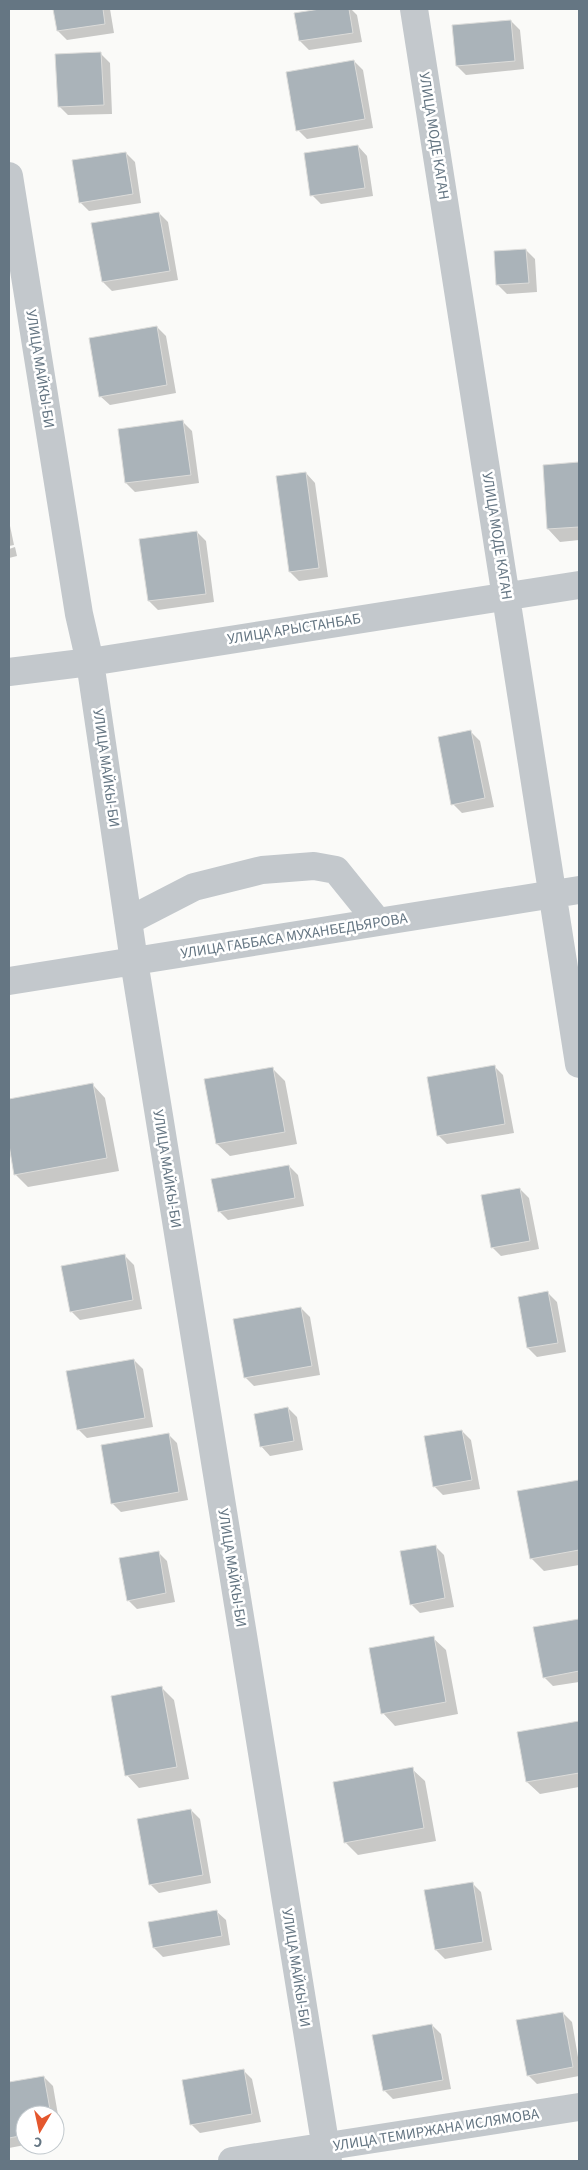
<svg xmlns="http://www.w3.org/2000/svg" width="588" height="2170" viewBox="0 0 588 2170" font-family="'Source Sans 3',sans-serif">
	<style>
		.shadow { fill: #0003 }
		.building { fill: #aab3b9; stroke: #dcdcda }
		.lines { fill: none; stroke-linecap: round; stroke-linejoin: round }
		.minor { stroke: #c3c8cc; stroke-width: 28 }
		.labels { text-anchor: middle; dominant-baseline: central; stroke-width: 5; stroke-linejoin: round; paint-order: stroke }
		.street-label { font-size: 15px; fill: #657683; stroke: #fff }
	</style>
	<rect width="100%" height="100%" fill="#fafaf8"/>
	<path class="shadow" d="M54,9H110L114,33L67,40L58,31Z
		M328,9H351L357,15L362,42L309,50L300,41L296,14Z
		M511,21L520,30L524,69L466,75L457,66Z
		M101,54L110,63L112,114L68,115L59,106Z
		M354,61L363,70L373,128L307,139L298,130Z
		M358,146L367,156L373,196L321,204L312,195Z
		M126,153L135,162L141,203L89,211L80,202Z
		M159,213L168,222L178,280L112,291L103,282Z
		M526,250L535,259L537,292L507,294L498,285Z
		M157,327L166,336L176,393L110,405L100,396Z
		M183,422L192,431L199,483L135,492L126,483Z
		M579,463V540L560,542L548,529L544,466Z
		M306,473L315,483L328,577L299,581L290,572Z
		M9,521L14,545L9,546Z
		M197,532L206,541L214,602L158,610L149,601Z
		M15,547L17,556L9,558V549Z
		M471,732L480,741L494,807L462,813L453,804Z
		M494,1066L503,1075L514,1133L447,1144L438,1135Z
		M272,1068L285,1081L297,1144L230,1156L217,1144Z
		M93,1085L105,1098L119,1171L28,1187L16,1175L9,1138V1100Z
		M289,1166L298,1175L304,1206L228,1220L219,1211Z
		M520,1189L529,1198L539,1249L501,1256L492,1247Z
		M125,1256L134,1265L142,1309L80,1320L71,1311Z
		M548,1293L557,1302L566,1352L537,1357L528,1348L519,1298Z
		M301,1308L310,1317L320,1375L254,1386L245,1377Z
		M134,1360L143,1369L153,1427L87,1438L78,1429Z
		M288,1408L297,1417L303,1450L270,1456L261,1446Z
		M462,1431L471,1440L480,1489L443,1495L434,1486Z
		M168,1434L177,1443L188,1500L121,1512L112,1503Z
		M578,1481L579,1565L544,1571L531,1558Z
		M435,1546L444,1555L454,1607L420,1613L411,1604Z
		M158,1552L167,1561L175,1602L137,1609L128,1600Z
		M579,1620V1682L553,1686L544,1677L535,1628Z
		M433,1638L446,1650L458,1714L395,1726L383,1713Z
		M162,1688L174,1700L189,1779L139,1788L127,1775Z
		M579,1722V1787L540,1794L527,1782L518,1733Z
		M412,1769L425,1781L436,1841L358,1855L346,1843Z
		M191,1810L200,1819L211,1883L159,1893L150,1884Z
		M472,1883L481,1892L492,1950L445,1959L436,1950Z
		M216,1911L226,1920L230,1945L163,1957L154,1948Z
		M563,2013L572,2022L579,2063V2076L537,2084L528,2075Z
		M432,2025L441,2034L451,2089L393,2099L384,2090Z
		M243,2070L252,2079L261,2122L200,2133L191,2124Z
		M44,2077L53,2086L62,2138L55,2139V2115H25V2145L9,2148V2083Z"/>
	<path class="building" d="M53,9H103L105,24L57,31Z
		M320,9H349L353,33L299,41L294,13Z
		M511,20L515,61L456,66L452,25Z
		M101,52L104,105L58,107L55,54Z
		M354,60L365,119L296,131L286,72Z
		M358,145L365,188L310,196L304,153Z
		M126,152L133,194L79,203L72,160Z
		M159,212L170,271L102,282L91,223Z
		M526,249L529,283L496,285L494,251Z
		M157,326L167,385L99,397L89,338Z
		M183,420L191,475L125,483L118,429Z
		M579,462V527L547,529L543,465Z
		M306,472L319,568L289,572L276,476Z
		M197,531L206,594L148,601L139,539Z
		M471,730L485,798L451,805L438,737Z
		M495,1065L505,1124L437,1136L427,1077Z
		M273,1067L285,1132L216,1144L204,1079Z
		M93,1083L107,1158L14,1175L9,1145V1099Z
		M289,1165L295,1198L218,1212L211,1179Z
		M520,1188L530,1241L491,1248L481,1195Z
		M125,1254L133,1300L70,1312L61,1266Z
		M548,1291L558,1343L527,1348L518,1297Z
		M301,1307L312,1366L244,1378L233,1319Z
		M134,1359L145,1418L77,1430L66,1371Z
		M288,1407L294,1441L260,1447L254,1414Z
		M462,1430L472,1480L433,1487L424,1436Z
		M169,1433L179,1492L111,1504L101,1445Z
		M579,1480V1550L530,1559L517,1491Z
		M436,1545L445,1598L410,1605L400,1551Z
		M159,1551L166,1593L127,1601L119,1558Z
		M579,1619V1671L543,1678L533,1627Z
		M434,1636L446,1702L381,1714L369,1648Z
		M162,1686L177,1767L125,1776L111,1696Z
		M579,1721V1773L526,1782L517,1732Z
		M413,1767L424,1828L344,1843L333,1782Z
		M191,1809L203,1875L149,1885L137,1819Z
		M473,1882L483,1942L435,1950L424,1890Z
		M217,1910L222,1936L153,1948L148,1922Z
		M563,2012L573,2067L527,2076L516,2020Z
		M432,2024L443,2080L383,2091L372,2035Z
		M244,2069L252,2114L190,2125L182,2080Z
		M44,2076L51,2115H25V2135L9,2138V2082Z"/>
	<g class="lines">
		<path class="minor" d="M414,9L579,1064
			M9,176L79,614L90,662L134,961L328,2161
			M9,672L90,662L579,585
			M128,921L194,887L262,870L314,866L336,870L378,922
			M9,981L579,890
			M232,2161L579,2107"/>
	</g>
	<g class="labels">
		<g class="street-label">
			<text transform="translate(434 136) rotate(81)">УЛИЦА МОДЕ КАГАН</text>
			<text transform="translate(40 369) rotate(81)">УЛИЦА МАЙКЫ-БИ</text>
			<text transform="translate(497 536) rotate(81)">УЛИЦА МОДЕ КАГАН</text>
			<text transform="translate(294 629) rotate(-9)">УЛИЦА АРЫСТАНБАБ</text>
			<text transform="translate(106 768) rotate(82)">УЛИЦА МАЙКЫ-БИ</text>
			<text transform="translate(294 936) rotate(-9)">УЛИЦА ГАББАСА МУХАНБЕДЬЯРОВА</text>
			<text transform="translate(167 1169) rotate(81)">УЛИЦА МАЙКЫ-БИ</text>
			<text transform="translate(232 1568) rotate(81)">УЛИЦА МАЙКЫ-БИ</text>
			<text transform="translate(296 1968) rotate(81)">УЛИЦА МАЙКЫ-БИ</text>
			<text transform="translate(436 2130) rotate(-9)">УЛИЦА ТЕМИРЖАНА ИСЛЯМОВА</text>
		</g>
	</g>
	<rect width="588" height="2170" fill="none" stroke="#657683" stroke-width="20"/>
	<g transform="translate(40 2130) rotate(189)"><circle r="24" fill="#ffffff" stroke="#c1c8cd"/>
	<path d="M0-4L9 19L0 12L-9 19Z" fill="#e4572e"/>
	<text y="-8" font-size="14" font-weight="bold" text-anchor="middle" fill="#657683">С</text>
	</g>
</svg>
